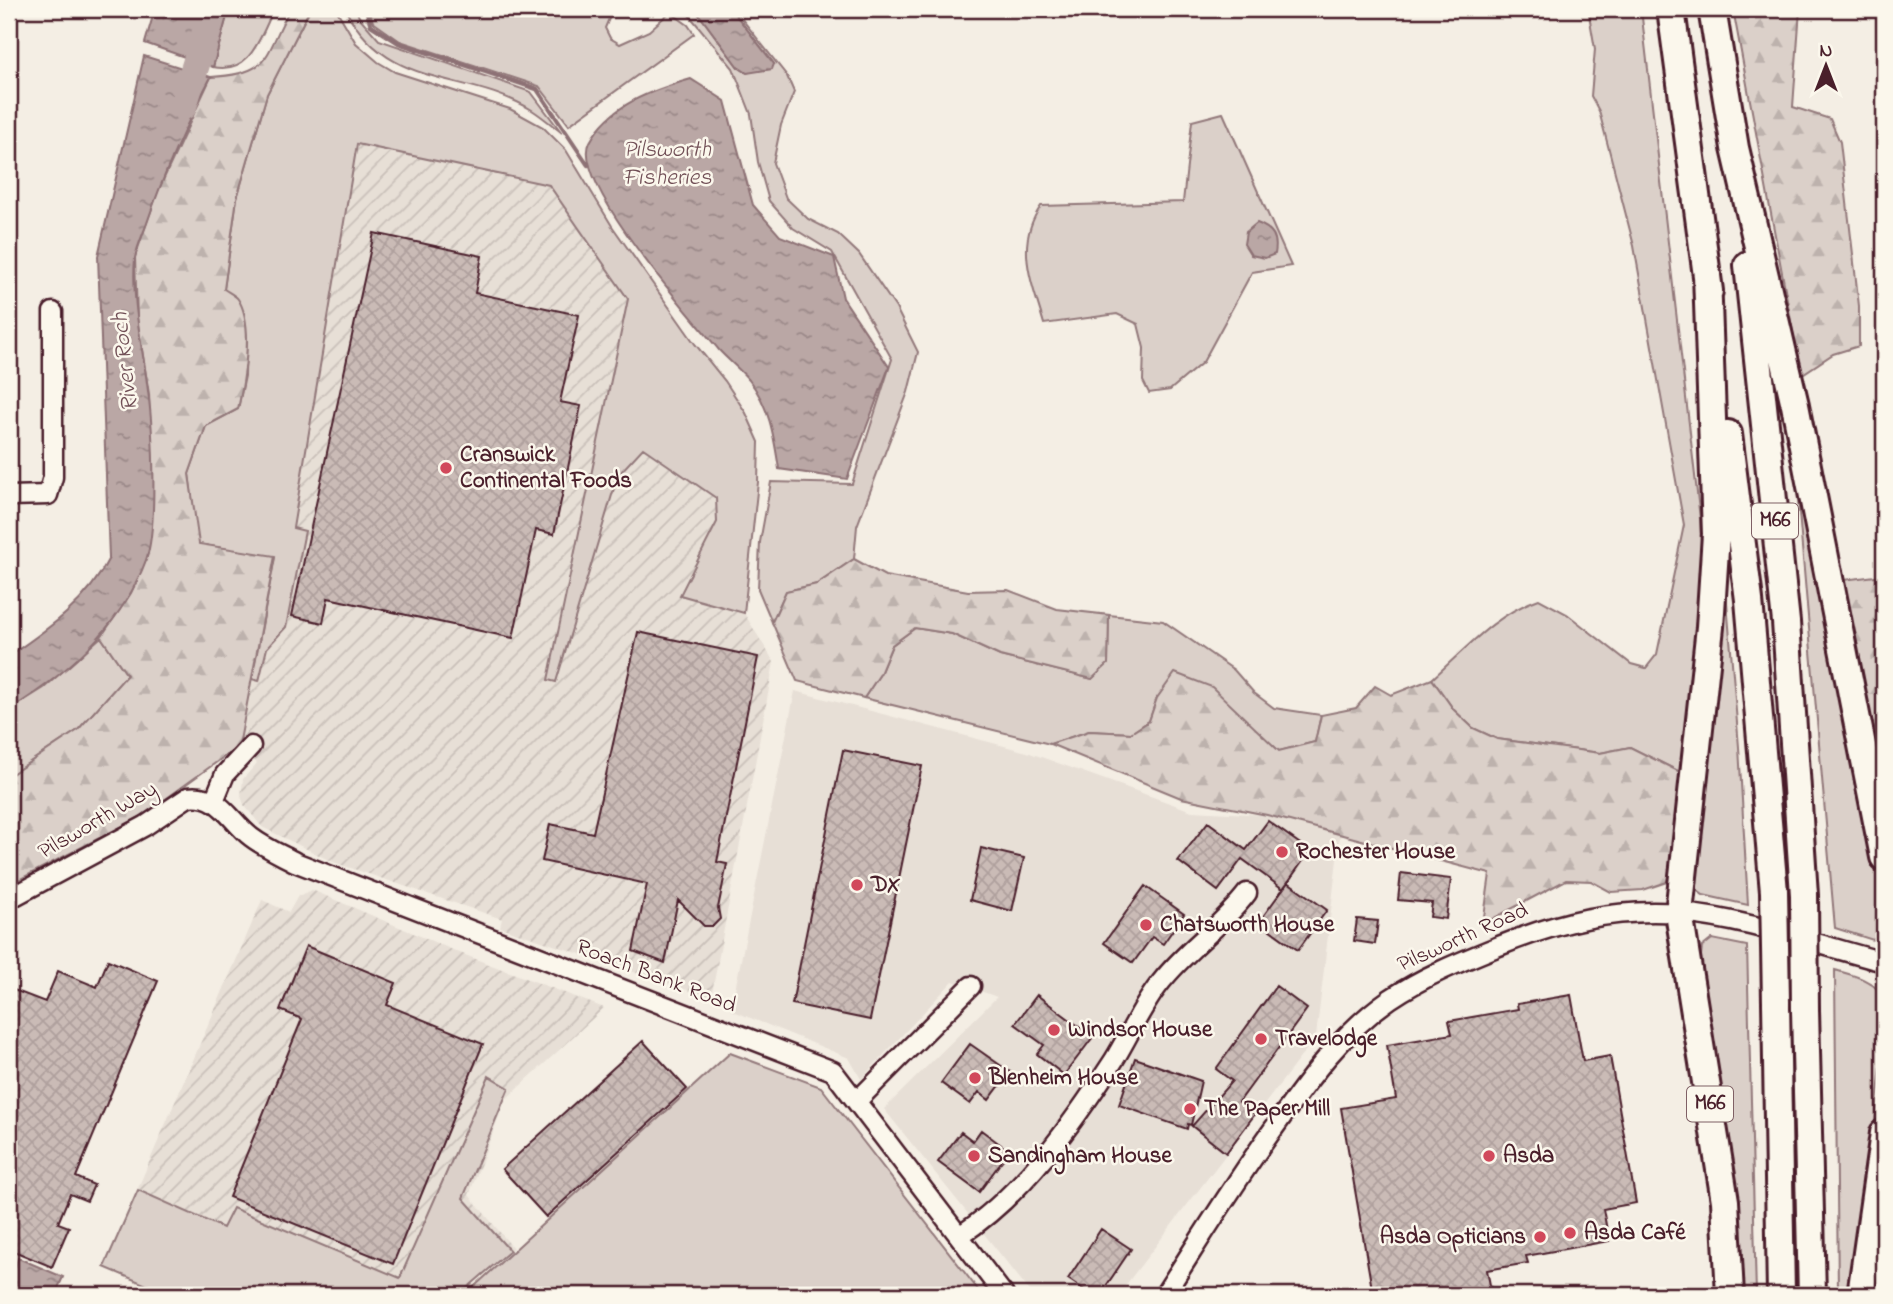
<svg xmlns="http://www.w3.org/2000/svg" width="1893" height="1304" viewBox="0 0 1893 1304" font-family="'Indie Flower',sans-serif">
	<style>
		.built { fill: #e7dfd6 }
		.industrial { fill: url(#industrial-furrows) }
		.grass { fill: #dbd0c9; stroke: #92787a; stroke-width: 2 }
		.forest { fill: url(#forest-firs); stroke: #92787a; stroke-width: 2 }
		.water { fill: url(#water-ripples); stroke: #8d7174; stroke-width: 2 }
		.lines { fill: none; stroke-linecap: round; stroke-linejoin: round }
		.stream { stroke: #8d7174; stroke-width: 4.5 }
		.river { stroke: #baa7a5; stroke-width: 28 }
		.building { fill: url(#building-cross-hatch); stroke: #4a1f2b; stroke-width: 2 }
		.minor-casing { stroke: #4a1f2b; stroke-width: 23 }
		.highway-casing { stroke: #4a1f2b; stroke-width: 32 }
		.minor { stroke: #fbf7ec; stroke-width: 18 }
		.highway { stroke: #fbf7ec; stroke-width: 26 }
		.highway-bridge-casing { stroke: #4a1f2b; stroke-width: 32; stroke-linecap: butt }
		.highway-bridge { stroke: #fbf7ec; stroke-width: 26 }
		.poi-dot { fill: #d1495b; stroke: #fbf7ec; stroke-width: 2.5 }
		.labels { text-anchor: middle; dominant-baseline: central; stroke-width: 5; stroke-linejoin: round; paint-order: stroke }
		.shield { fill: #fbf7ec; stroke: #7f6065; stroke-width: 2 }
		.shield-label { font-size: 21px; font-weight: bold; fill: #4a1f2b }
		.poi-label { font-size: 23px; font-weight: bold; fill: #4a1f2b; stroke: #fbf7ec; text-anchor: start }
		.street-label { font-size: 23px; fill: #4a1f2b; stroke: #fbf7ec }
		.water-label { font-size: 24px; font-style: italic; fill: #714f56; stroke: #fbf7ec }
	</style>
	<defs>
		<pattern id="industrial-furrows" width="10" height="10" patternUnits="userSpaceOnUse" patternTransform="scale(1.75)"><rect width="10" height="10" fill="#e7dfd6"/><path d="M-1 1l2-2M0 10L10 0M9 11l2-2" fill="none" stroke="#c8bfb8"/></pattern>
		<pattern id="forest-firs" width="22" height="20" patternUnits="userSpaceOnUse" patternTransform="scale(1.75)"><rect width="22" height="20" fill="#dbd0c9"/><path d="M5 1l3.5 6h-7zM16 11l3.5 6h-7z" fill="#bdb2ad"/></pattern>
		<pattern id="water-ripples" width="26" height="14" patternUnits="userSpaceOnUse" patternTransform="scale(1.75)"><rect width="26" height="14" fill="#baa7a5"/><path d="M2 4q2-2 4 0t4 0M15 11q2-2 4 0t4 0" fill="none" stroke="#998787"/></pattern>
		<pattern id="building-cross-hatch" width="8" height="8" patternUnits="userSpaceOnUse" patternTransform="scale(1.75)"><rect width="8" height="8" fill="#cabbb6"/><path d="M0 0l8 8M0 8l8-8" fill="none" stroke="#afa09d"/></pattern>
	</defs>
	<rect width="100%" height="100%" fill="#f4eee4"/>
	<filter id="ink" filterUnits="userSpaceOnUse"><feTurbulence type="fractalNoise" baseFrequency=".0143" numOctaves="2"/><feDisplacementMap in="SourceGraphic" scale="14" xChannelSelector="R" yChannelSelector="G"/><feConvolveMatrix kernelMatrix="1 2 1 2 8 2 1 2 1" color-interpolation-filters="sRGB"/></filter>
	<g filter="url(#ink)">
		<path class="built" d="M795,691L1027,752L1192,811L1267,815L1340,834L1316,1037L1118,1295H1033L884,1109L997,997L953,981L861,1079L849,1058L731,1010Z"/>
		<path class="industrial" d="M357,144L549,185L628,299L548,680L556,682L618,475L643,448L716,498L717,522L680,594L744,613L774,662L711,998L500,927L502,919L333,862L262,827L244,805L241,796L243,779L257,763L239,746L252,679L259,680L267,648L286,627L304,532L293,529Z
			M312,890L460,953L604,1008L505,1100L469,1195L513,1248L459,1295H170L104,1267L262,900L289,912L298,896Z"/>
		<path class="grass" d="M229,9H274C260,37 251,75 213,67Z
			M310,9H336L356,43L378,62L395,72L510,109L543,127L566,150L612,226L695,344L725,381L746,413L759,442L758,482L744,613L680,595L717,522L716,498L643,448L618,475L556,682L548,680L628,299L549,185L357,144L293,528L305,531L286,627L267,648L259,681L252,679L275,557L198,544L189,474L206,426L238,409L245,376L246,329L224,289L237,198L267,94Z
			M345,9H356L359,17L379,40L531,92L562,133C552,125 543,117 532,110C464,69 389,92 345,9Z
			M369,9H613L605,28L610,38L620,44L649,31L670,12L688,25L694,34L569,125L539,86L400,41L373,22Z
			M684,9H695L738,67L747,73L774,64L731,9H734L787,76L794,92L781,125L773,163L786,198L808,219L838,234L859,254L896,308L918,352L908,392L857,526L854,559L817,584L786,591L772,622L758,589L760,542L771,482L852,484L892,359L832,252L793,228L769,201L758,162L751,114L733,68Z
			M1588,9H1641L1700,519L1703,589L1682,773L1630,747L1600,753L1497,739L1473,728L1454,710L1432,679C1466,649 1495,614 1539,599L1567,614L1631,664L1646,668L1657,654L1684,525L1634,246L1599,111L1591,96L1595,49Z
			M1223,113L1291,266L1252,272L1203,362L1170,390L1149,393L1143,381L1144,348L1138,324L1117,314L1044,324C1032,282 1014,245 1041,206L1183,202L1192,121Z
			M1791,420L1884,899V934L1873,940L1835,928Z
			M1720,518L1739,747L1748,905L1703,895L1694,888Z
			M1109,615L1163,621L1234,670L1254,693L1274,708L1321,715L1315,742L1279,751L1256,730L1157,698L1149,721L1131,733L1089,731L1050,744L864,698L880,674L892,645L915,628L952,634L1000,656L1092,679L1108,663Z
			M101,637L127,675L78,730L9,776V710L44,688Z
			M1712,939L1747,946L1756,1295H1743L1740,1220L1700,964L1702,947Z
			M1835,970C1852,975 1870,978 1881,994C1893,1020 1858,1250 1852,1295H1838Z
			M730,1053L821,1087L982,1295H640L635,1290H623L607,1295H465Z
			M489,1076L509,1088L463,1198L510,1251L459,1295H170L104,1267L138,1190L223,1228L233,1208L400,1278Z"/>
		<path class="forest" d="M290,9H310L267,94L237,198L224,289C228,292 235,295 238,299C255,325 244,381 238,409L206,426L189,474L199,544L275,556L239,746L142,816L9,885V776L78,730L127,675L101,637L131,593L147,557L153,498L149,394L137,318L135,257L158,191L211,77C273,74 264,55 290,9Z
			M1733,9H1800L1793,107L1830,119L1840,142L1859,306V346L1833,354L1801,375Z
			M854,559L885,576L968,591L1008,590L1057,609L1109,615L1108,664L1092,679L1000,656L952,634L915,628L892,645L880,674L864,698L797,681L772,622L786,591L817,584Z
			M1884,575V785L1843,580Z
			M1175,673L1212,687L1279,751L1315,742L1321,715L1356,708L1375,686L1391,695L1432,679L1454,710L1473,728L1497,739L1600,753L1630,747L1682,773L1674,846L1667,882L1643,890L1611,892L1591,881L1566,880L1483,924L1490,874L1267,815L1181,798L1050,744L1089,731L1131,733L1149,721L1157,698Z"/>
		<path class="water" d="M155,9H229L213,67L145,43Z
			M695,9H731L774,64L772,69L747,73L738,67Z
			M144,56L211,77C186,124 164,173 147,223C143,234 137,247 135,258C131,302 143,347 148,391C153,428 158,527 146,560C122,626 67,674 9,710V656C48,629 87,603 109,558L98,256Z
			M691,79L725,101L753,205L780,236L834,257L843,298L889,367L847,479L779,469C774,437 770,407 749,380C740,369 728,360 719,350C692,317 570,181 590,142C610,104 653,90 691,79Z
			M1257,223C1273,229 1278,237 1275,254L1265,258L1251,255L1244,244L1246,232Z
			M18,1258L63,1277L55,1295L9,1287Z"/>
		<g class="lines">
			<path class="stream" d="M366,9L371,25L399,43L537,89L588,165"/>
			<path class="river" d="M183,106L213,9"/>
		</g>
		<path class="building" d="M374,233L482,256L475,293L579,315L560,402L581,406L554,534L536,530L513,638L328,598L323,623L292,616Z
			M638,632L758,657L717,862L727,864L718,908L720,919L713,926H704L678,900L665,963L633,951L647,884L542,861L550,824L593,833Z
			M843,750L922,766L870,1020L792,1004Z
			M1268,821L1310,851L1283,889L1242,859L1218,891L1178,861L1208,822L1246,850Z
			M981,848L1024,858L1012,911L970,900Z
			M1401,873L1451,879L1446,919L1430,917L1432,903L1398,900Z
			M1288,882L1327,910L1298,950L1259,922Z
			M1145,886L1184,914L1163,944L1152,937L1133,963L1104,943Z
			M1357,919L1378,921L1375,944L1354,941Z
			M306,946L396,983L387,1005L483,1044L393,1264L229,1197L302,1019L280,1010Z
			M108,960L158,981L76,1177L94,1185L87,1201L70,1194L58,1223L69,1227L52,1267L9,1249V1003L14,990L45,1002L58,971L97,987Z
			M1276,986L1307,1009L1239,1102L1255,1114L1226,1153L1192,1126L1232,1081L1216,1069Z
			M1037,995L1093,1037L1064,1075L1037,1054L1044,1045L1015,1024Z
			M1571,995L1583,1061L1610,1056L1636,1203L1603,1209L1609,1241L1526,1256L1528,1263L1487,1270L1492,1295H1477L1475,1288L1435,1295H1373L1341,1108L1396,1099L1387,1045L1452,1034L1449,1021L1518,1009L1517,1004Z
			M643,1041L687,1089L546,1217L502,1169Z
			M970,1044L1010,1072L989,1100L979,1092L970,1104L941,1083Z
			M1135,1058L1201,1081L1191,1125L1188,1124L1187,1129L1119,1105Z
			M981,1130L1009,1151L979,1192L938,1162L961,1132L973,1141Z
			M1101,1229L1131,1249L1100,1295H1092L1068,1279Z"/>
		<g class="lines">
			<g class="minor-casing">
				<path id="minor" d="M9,496L48,495L53,477V312
					M214,801L225,774L251,746
					M9,899L145,826L188,797C220,793 229,820 251,837C264,847 280,854 295,862L833,1071L1004,1295
					M857,1101L971,986
					M959,1236C1023,1195 1073,1123 1114,1060C1130,1034 1142,1005 1161,982C1187,949 1222,926 1247,893
					M1164,1295C1200,1239 1235,1182 1274,1128C1308,1080 1341,1033 1390,999C1424,976 1462,961 1499,946C1558,922 1615,908 1679,913C1749,919 1817,945 1884,962"/>
			</g>
			<g class="highway-casing">
				<path id="highway" d="M1671,9L1709,291
					M1712,9L1735,148L1795,405L1884,857
					M1748,265L1786,622L1804,895
					M1707,274L1716,534L1710,627L1679,913L1725,1201L1730,1295
					M1728,434L1749,600L1774,892
					M1776,1002L1781,1295
					M1805,1010L1812,1295
					M1861,1295L1884,1133"/>
			</g>
			<use href="#minor" class="minor"/>
			<use href="#highway" class="highway"/>
			<g class="highway-bridge-casing">
				<path id="highway-bridge" d="M1774,892L1776,1002
					M1804,895L1805,1010"/>
			</g>
			<use href="#highway-bridge" class="highway-bridge"/>
		</g>
	</g>
	<g class="poi-dot">
		<circle cx="446" cy="468" r="7"/>
		<circle cx="1282" cy="852" r="7"/>
		<circle cx="857" cy="885" r="7"/>
		<circle cx="1146" cy="925" r="7"/>
		<circle cx="1054" cy="1030" r="7"/>
		<circle cx="1261" cy="1039" r="7"/>
		<circle cx="975" cy="1078" r="7"/>
		<circle cx="1190" cy="1109" r="7"/>
		<circle cx="974" cy="1156" r="7"/>
		<circle cx="1489" cy="1156" r="7"/>
		<circle cx="1570" cy="1233" r="7"/>
		<circle cx="1540" cy="1237" r="7"/>
	</g>
	<g class="labels">
		<g class="shield">
			<rect x="1752" y="503.5" width="46" height="35" rx="5"/>
			<rect x="1687" y="1086.5" width="46" height="35" rx="5"/>
		</g>
		<g class="shield-label">
			<text x="1775" y="521">M66</text>
			<text x="1710" y="1104">M66</text>
		</g>
		<g class="poi-label">
			<text x="460" y="455">Cranswick<tspan x="460" dy="26">Continental Foods</tspan></text>
			<text x="1296" y="852">Rochester House</text>
			<text x="871" y="885">DX</text>
			<text x="1160" y="925">Chatsworth House</text>
			<text x="1068" y="1030">Windsor House</text>
			<text x="1275" y="1039">Travelodge</text>
			<text x="989" y="1078">Blenheim House</text>
			<text x="1204" y="1109">The Paper Mill</text>
			<text x="988" y="1156">Sandingham House</text>
			<text x="1503" y="1156">Asda</text>
			<text x="1584" y="1233">Asda Café</text>
			<text x="1526" y="1237" text-anchor="end">Asda Opticians</text>
		</g>
		<g class="street-label">
			<text transform="translate(98 821) rotate(-30)">Pilsworth Way</text>
			<text transform="translate(1463 938) rotate(-24)">Pilsworth Road</text>
			<text transform="translate(656 977) rotate(21)">Roach Bank Road</text>
		</g>
		<g class="water-label">
			<text x="667" y="150">Pilsworth<tspan x="667" dy="28">Fisheries</tspan></text>
			<text transform="translate(126 362) rotate(-96)">River Roch</text>
		</g>
	</g>
	<rect width="1893" height="1304" fill="none" stroke="#fbf7ec" stroke-width="35"/>
	<rect x="18" y="18" width="1858" height="1269" fill="none" stroke="#4a1f2b" stroke-width="2.5" filter="url(#ink)"/>
	<g transform="translate(1826 66)" stroke="#fbf7ec" stroke-width="5" paint-order="stroke">
	<path d="M0-5L12 26L0 18L-12 26Z" fill="#4a1f2b"/>
	<text y="-10" font-size="19" font-weight="bold" text-anchor="middle" fill="#4a1f2b">N</text>
	</g>
</svg>
